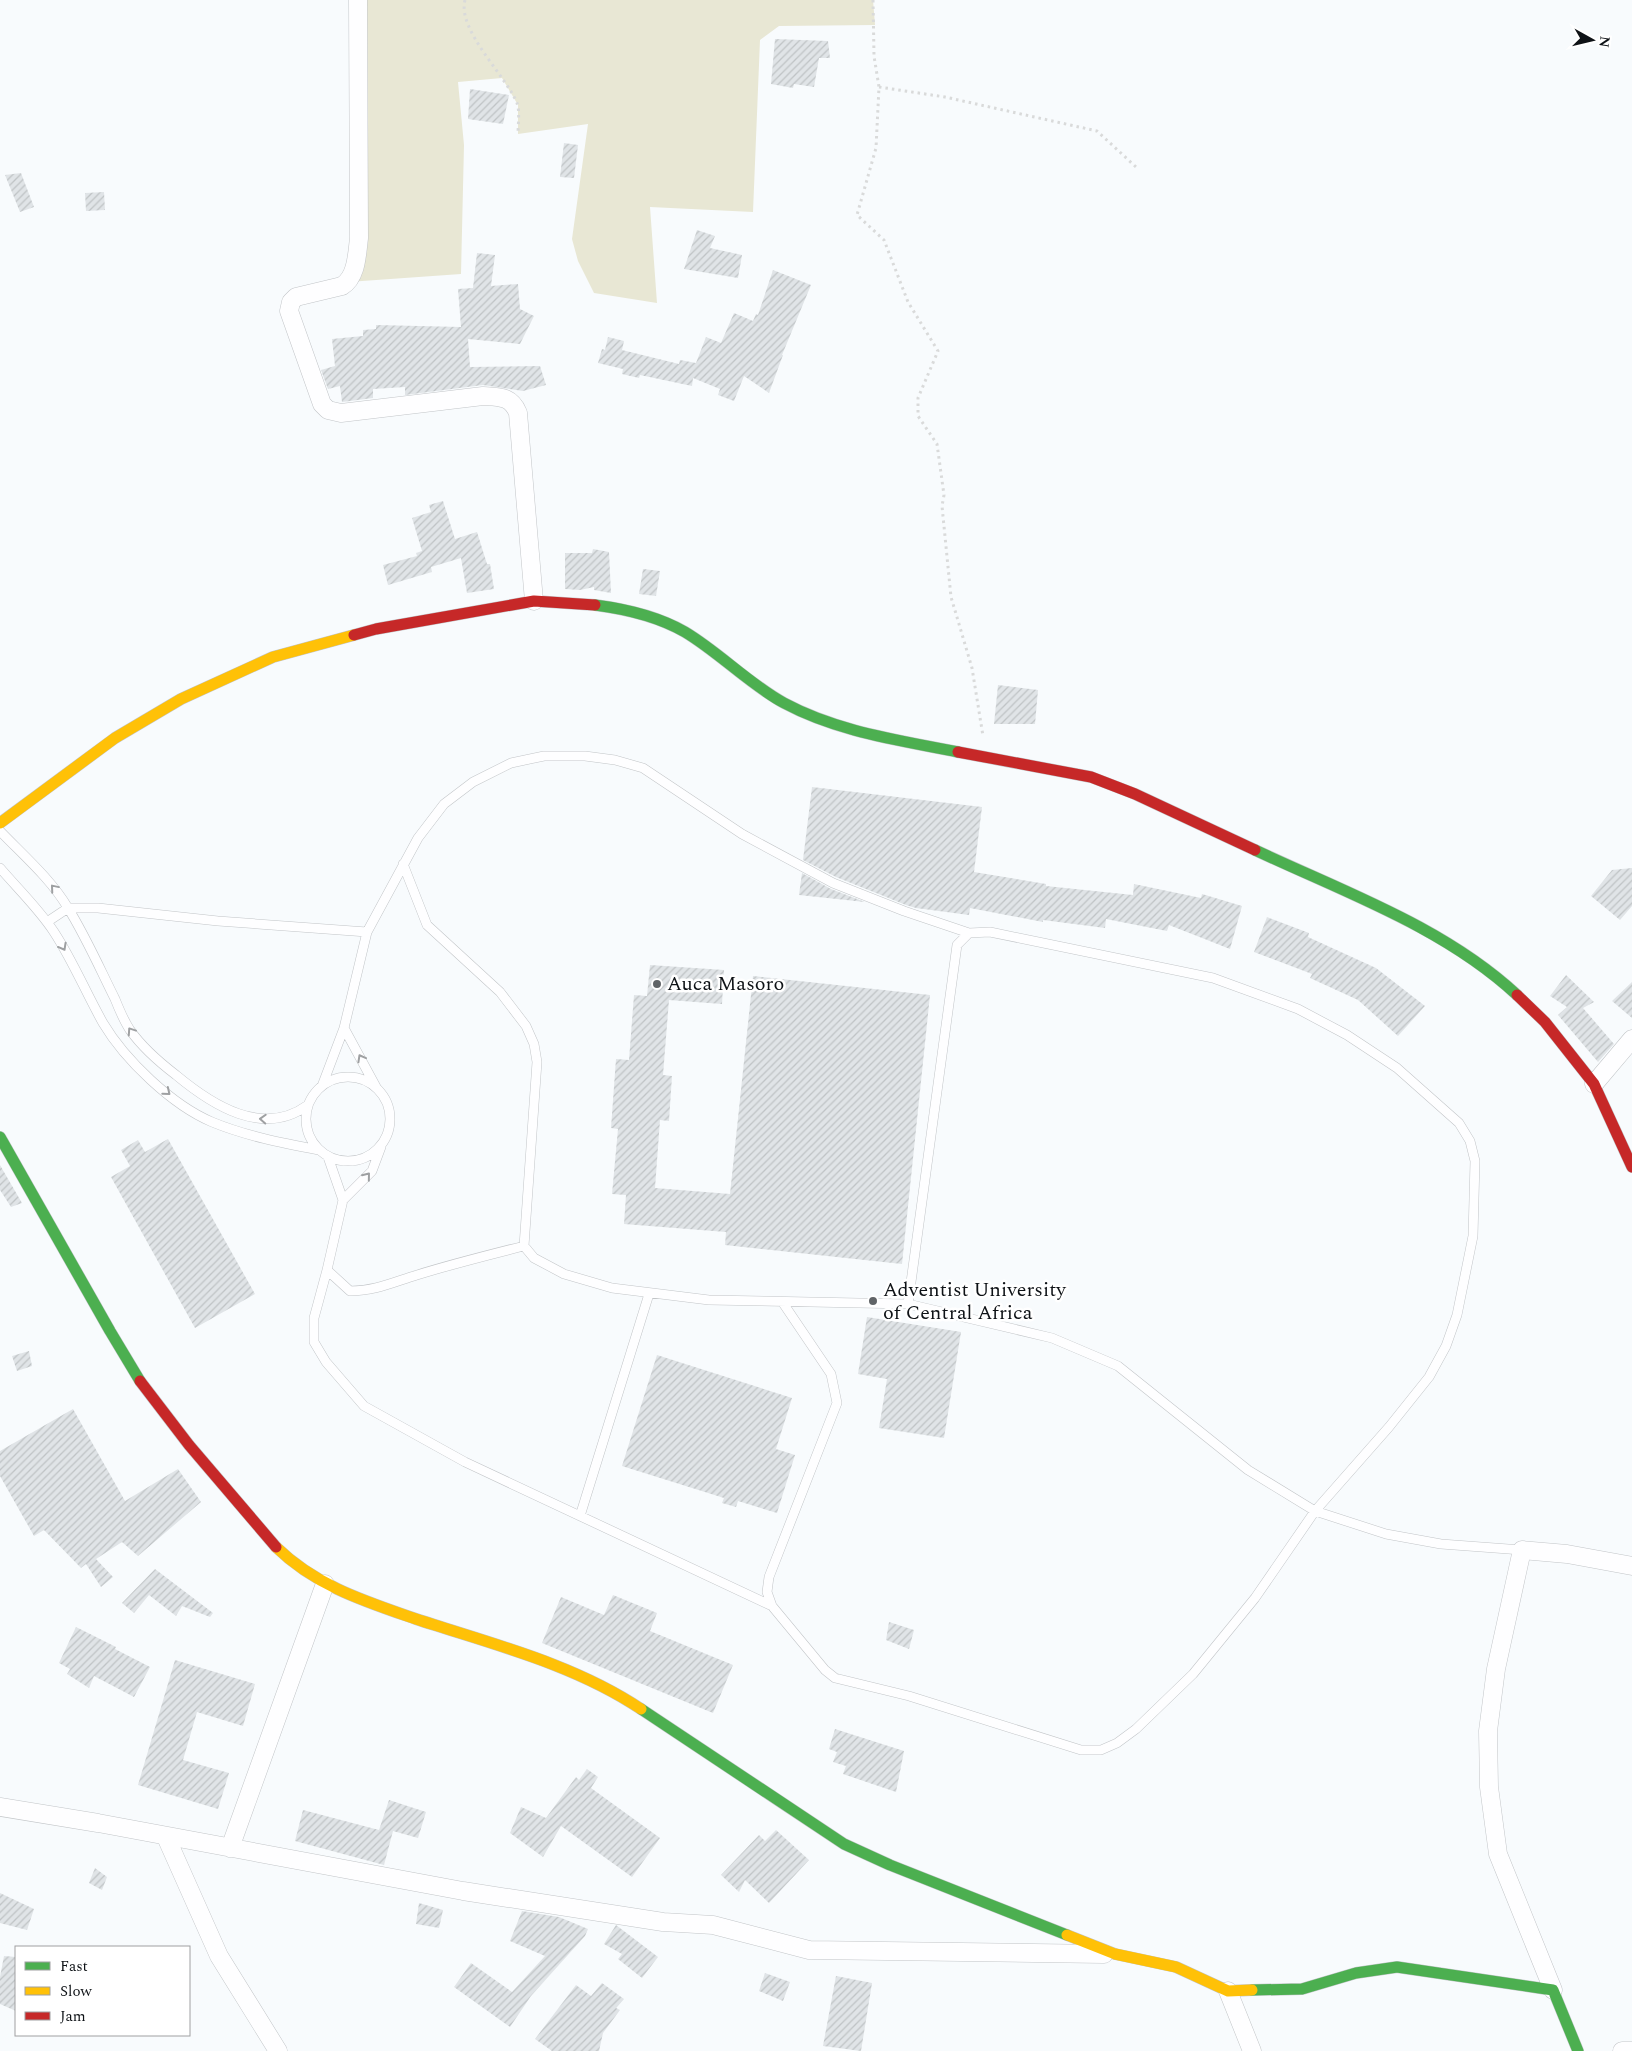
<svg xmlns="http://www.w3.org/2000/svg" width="1632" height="2051" viewBox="0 0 1632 2051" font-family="Spectral,serif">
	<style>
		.green { fill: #e8e7d4 }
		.building { fill: url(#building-hatch) }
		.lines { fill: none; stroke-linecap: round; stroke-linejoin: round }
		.lane-casing { stroke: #c2c5c8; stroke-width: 10 }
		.street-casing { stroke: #c2c5c8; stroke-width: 19 }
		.fast-casing { stroke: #c2c5c8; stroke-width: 12 }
		.slow-casing { stroke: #c2c5c8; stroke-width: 12 }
		.jam-casing { stroke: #c2c5c8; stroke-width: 12 }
		.path { stroke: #d9dada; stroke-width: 3; stroke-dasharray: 2.5 4; stroke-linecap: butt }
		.lane { stroke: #fefeff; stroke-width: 9 }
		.street { stroke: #fefeff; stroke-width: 18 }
		.fast { stroke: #4caf50; stroke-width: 11 }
		.slow { stroke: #ffc107; stroke-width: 11 }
		.jam { stroke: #c62828; stroke-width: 11 }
		.oneway { stroke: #9ea0a2 }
		.poi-dot { fill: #606467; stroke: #fff; stroke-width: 2 }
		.labels { text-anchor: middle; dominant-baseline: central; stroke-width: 5; stroke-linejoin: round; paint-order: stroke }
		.poi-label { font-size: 20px; fill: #0e1216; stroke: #fff; text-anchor: start }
	</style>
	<defs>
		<pattern id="building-hatch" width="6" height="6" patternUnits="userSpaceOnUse" patternTransform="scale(1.25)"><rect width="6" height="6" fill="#e0e4e7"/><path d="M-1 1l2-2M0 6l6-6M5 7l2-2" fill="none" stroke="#bfc3c5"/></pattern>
	</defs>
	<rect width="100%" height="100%" fill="#f8fbfd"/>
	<path class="green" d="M358,0H873L875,25L779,26L760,40L753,212L650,207L657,303L594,293L578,261L572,239L588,124L518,134V105L502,78L458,82L464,145L461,274L348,282L356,260Z"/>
	<path class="building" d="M775,39L828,41L830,58H819L814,87L794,84L793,88L771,84Z
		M470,89L509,95L503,124L468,119Z
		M564,143L578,145L574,178L560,177Z
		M21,173L34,207L20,212L5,175Z
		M104,192L105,210L86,211L85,193Z
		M697,230L715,236L710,248L742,255L738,278L684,269Z
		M477,253L495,255L491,286L518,284L520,309L534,316L520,344L468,339L470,367L540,366L546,385L523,391L483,385L405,395V387L373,389V398L342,402L340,386L328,389L321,370L335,366L332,339L363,336V330L376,329V325L461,327L458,289L473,288Z
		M773,270L811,285L782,355H783L769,393L744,376L734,401L718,395L720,389L693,378L692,386L640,375L639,378L622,374L623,369L598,363L602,349L605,350L608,337L624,341L622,350L679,364L680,360L696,363L706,337L721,343L734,313L753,321L756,314L758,315Z
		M443,501L455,539L477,532L487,564H490L494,589L467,593L461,558L431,567L432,572L388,585L383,565L417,556L416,553L422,551L412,518L431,512L429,505Z
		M593,549L609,552L611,593L594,590V587L580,590L565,589V553H592Z
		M643,569L660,571L656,596L639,594Z
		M998,685L1038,690L1035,724H994Z
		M812,787L982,807L974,872L1046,884V886L1133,895L1134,884L1201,898L1202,894L1242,906L1230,949L1169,925L1167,931L1106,919L1105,928L1043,920V922L970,908L969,915L916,908L906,905L836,877L803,860Z
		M1632,868V906L1620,920L1591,896L1612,870Z
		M802,873L831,889L865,902L799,895Z
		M1267,917L1309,933L1308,937L1376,968L1425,1006L1398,1036L1358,1000L1310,978L1312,974L1254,952Z
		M650,965L724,970L722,1004L669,1000L663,1075L672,1076L669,1121L660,1120L655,1188L730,1194L753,976L930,995L902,1264L725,1245L726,1232L624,1224L626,1195L612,1194L618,1129L611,1128L616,1059L629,1060L634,995L647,996Z
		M1566,975L1594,1002L1583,1008L1614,1044L1598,1062L1558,1015L1567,1007L1550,996Z
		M1632,982V1018L1612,1001Z
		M168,1139L255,1294L195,1328L111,1177L130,1166L121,1150L138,1140L145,1152Z
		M0,1165L4,1172L22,1203L11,1207L0,1190Z
		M867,1317L961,1332L944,1438L879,1428L887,1379L858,1374Z
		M29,1351L32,1366L17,1371L12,1356Z
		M657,1355L792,1398L776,1449L795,1455L777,1513L738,1501L736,1507L722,1503L724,1498L622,1466Z
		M73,1409L125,1501L178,1469L201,1502L138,1556L122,1542L96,1559L113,1577L101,1587L86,1564L81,1568L44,1530L34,1536L0,1476V1451Z
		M155,1569L213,1613L210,1617L182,1606L176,1616L149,1595L134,1613L122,1603Z
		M613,1595L657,1613L650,1631L733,1665L713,1713L542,1643L561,1597L604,1615Z
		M889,1622L914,1630L909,1649L886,1640Z
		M76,1627L116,1647L115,1649L150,1667L134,1697L94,1676L89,1688L67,1674L70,1669L59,1663Z
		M175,1660L255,1684L243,1726L197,1712L183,1760L229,1773L218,1809L138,1785Z
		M835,1729L904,1751L896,1792L843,1774L846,1766L833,1762L837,1752L829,1749Z
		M587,1769L598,1777L591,1788L660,1838L632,1877L561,1826L543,1857L510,1833L521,1807L546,1818L576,1777L579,1780Z
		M389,1800L426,1812L418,1838L393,1831L384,1865L295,1841L303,1810L379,1830Z
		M776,1830L809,1860L769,1903L745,1880L739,1892L721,1875L759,1835L765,1841Z
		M95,1868L107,1877L102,1890L89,1883Z
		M0,1893L34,1909L27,1930L0,1923Z
		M419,1903L443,1910L439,1928L416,1924Z
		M522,1911L559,1917L588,1929L585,1936L531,1996L510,2027L454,1987L471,1963L512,1992L545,1956L510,1941Z
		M616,1925L658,1957L642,1978L618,1959L622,1954L604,1944Z
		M4,1956L16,1957V2011L0,2004V1977Z
		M765,1973L790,1982L783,2001L759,1991Z
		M836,1976L872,1983L861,2051L823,2046Z
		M602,1983L624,1999L616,2008L620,2010L603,2033L599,2051H552L535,2039L576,1985L591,1996Z"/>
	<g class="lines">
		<g class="lane-casing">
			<path id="lane" d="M0,831C23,855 51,879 68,908C86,937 100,969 115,999C119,1009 124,1021 130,1030C142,1047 159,1062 176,1075C212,1105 263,1138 308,1105
				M403,864L427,925L500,992L526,1026L534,1044L537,1062L524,1246L534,1258L564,1274L612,1288L709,1300L908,1304L1052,1338L1118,1366L1248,1470L1315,1511L1386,1534L1441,1544L1522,1550
				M0,868C18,889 39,909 54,932C73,961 86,993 103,1023C125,1060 172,1105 212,1122C246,1136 282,1143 319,1150
				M47,922L68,908H98L218,921L367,932
				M344,1028L376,1087
				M306 1119a42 42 0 1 1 84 0a42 42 0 1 1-84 0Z
				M322,1086L344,1028L367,932L418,838L444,804L473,782L511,763L544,756H585L615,760L643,768L742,834L833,883L904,911L969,933
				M328,1157L343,1200L327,1270L350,1291C375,1291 394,1282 417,1275C452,1264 488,1255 524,1246
				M343,1200L372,1171L381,1147
				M327,1270L314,1318V1342L326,1362L364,1406L465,1462L772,1606
				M783,1303L831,1374L837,1403L769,1577L767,1592L772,1606L825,1670L835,1678L909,1696L1081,1750H1101L1117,1743L1136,1729L1193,1674L1255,1598L1315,1511L1389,1427L1429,1377L1446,1346L1457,1315L1473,1236L1475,1161L1470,1141L1459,1123L1397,1068L1347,1035L1298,1009L1213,978L990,932L969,933L957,945L908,1304
				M580,1516L649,1294"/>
		</g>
		<g class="street-casing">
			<path id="street" d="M358,0L359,238C357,253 357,277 342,286L296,297L291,302L289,311L322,404L328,410L341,413L483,396C500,397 511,396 518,413L534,601
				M1594,1084L1632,1039
				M0,1807L98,1823L463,1891L663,1922L713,1925L809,1950L1104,1954
				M166,1837L219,1956L278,2051
				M230,1848L325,1584
				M1553,1990L1498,1854L1489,1787L1488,1731L1496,1669L1522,1550L1567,1554L1632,1566
				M1228,1991L1252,2051
				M1622,2051H1632"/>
		</g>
		<g class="fast-casing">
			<path id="fast" d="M595,605C626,609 659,617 685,632C720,653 749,684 784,703C838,732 899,740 958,752
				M1255,850C1344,892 1444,927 1517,995
				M0,1137L110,1331L140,1381
				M641,1709L844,1844L890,1865L1067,1935
				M1252,1990L1302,1989L1356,1973L1397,1967L1553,1990L1578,2051"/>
		</g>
		<g class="slow-casing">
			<path id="slow" d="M0,823L115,738L181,699L273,657L354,635
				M276,1547C316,1586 364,1601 416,1619C492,1644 574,1664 641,1709
				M1067,1935L1115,1954L1176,1967L1228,1991L1252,1990"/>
		</g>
		<g class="jam-casing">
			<path id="jam" d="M354,635L376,629L534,601L595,605
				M958,752L1091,777L1135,794L1255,850
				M1517,995L1545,1022L1594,1084L1632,1167
				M140,1381L189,1445L276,1547"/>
		</g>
		<path class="path" d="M465,0C457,30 506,76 517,103C520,111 518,125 518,134
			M873,0L874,56L879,87L876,148L857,215L884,240L908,302L938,351L918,398V416L937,444L944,495L942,506L951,597L972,668L983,736
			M879,87L945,97L1097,131L1136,167"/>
		<use href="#lane" class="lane"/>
		<use href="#street" class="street"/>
		<use href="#fast" class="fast"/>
		<use href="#slow" class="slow"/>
		<use href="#jam" class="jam"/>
	</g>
	<defs><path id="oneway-chevron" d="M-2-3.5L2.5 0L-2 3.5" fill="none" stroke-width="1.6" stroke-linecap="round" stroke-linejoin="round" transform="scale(1.25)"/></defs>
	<g class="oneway">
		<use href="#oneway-chevron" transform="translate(54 888) rotate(-130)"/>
		<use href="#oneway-chevron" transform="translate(63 947) rotate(61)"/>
		<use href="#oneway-chevron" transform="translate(131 1031) rotate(-124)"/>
		<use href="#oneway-chevron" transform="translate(361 1058) rotate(-119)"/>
		<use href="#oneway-chevron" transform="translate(167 1092) rotate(39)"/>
		<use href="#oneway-chevron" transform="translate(263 1119) rotate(-177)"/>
		<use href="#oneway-chevron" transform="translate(367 1176) rotate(-51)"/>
	</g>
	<g class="poi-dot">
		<circle cx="657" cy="984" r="5"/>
		<circle cx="873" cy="1301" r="5"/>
	</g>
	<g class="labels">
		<g class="poi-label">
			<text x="667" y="984">Auca Masoro</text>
			<text x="883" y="1290">Adventist University<tspan x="883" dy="23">of Central Africa</tspan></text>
		</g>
	</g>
	<rect x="15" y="1946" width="175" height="90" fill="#ffffff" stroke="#9fa0a2"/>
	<rect x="25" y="1962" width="25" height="8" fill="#4caf50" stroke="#9fa0a2"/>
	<text x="60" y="1971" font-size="15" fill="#0e1216">Fast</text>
	<rect x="25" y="1987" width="25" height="8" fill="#ffc107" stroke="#9fa0a2"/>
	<text x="60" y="1996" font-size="15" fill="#0e1216">Slow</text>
	<rect x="25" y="2012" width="25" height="8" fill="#c62828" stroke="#9fa0a2"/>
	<text x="60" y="2021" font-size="15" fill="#0e1216">Jam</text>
	<g transform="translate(1592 40) rotate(98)" stroke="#ffffff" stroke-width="4" paint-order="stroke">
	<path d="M0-4L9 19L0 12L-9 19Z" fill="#0e1216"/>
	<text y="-8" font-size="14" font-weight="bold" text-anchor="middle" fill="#0e1216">N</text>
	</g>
</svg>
